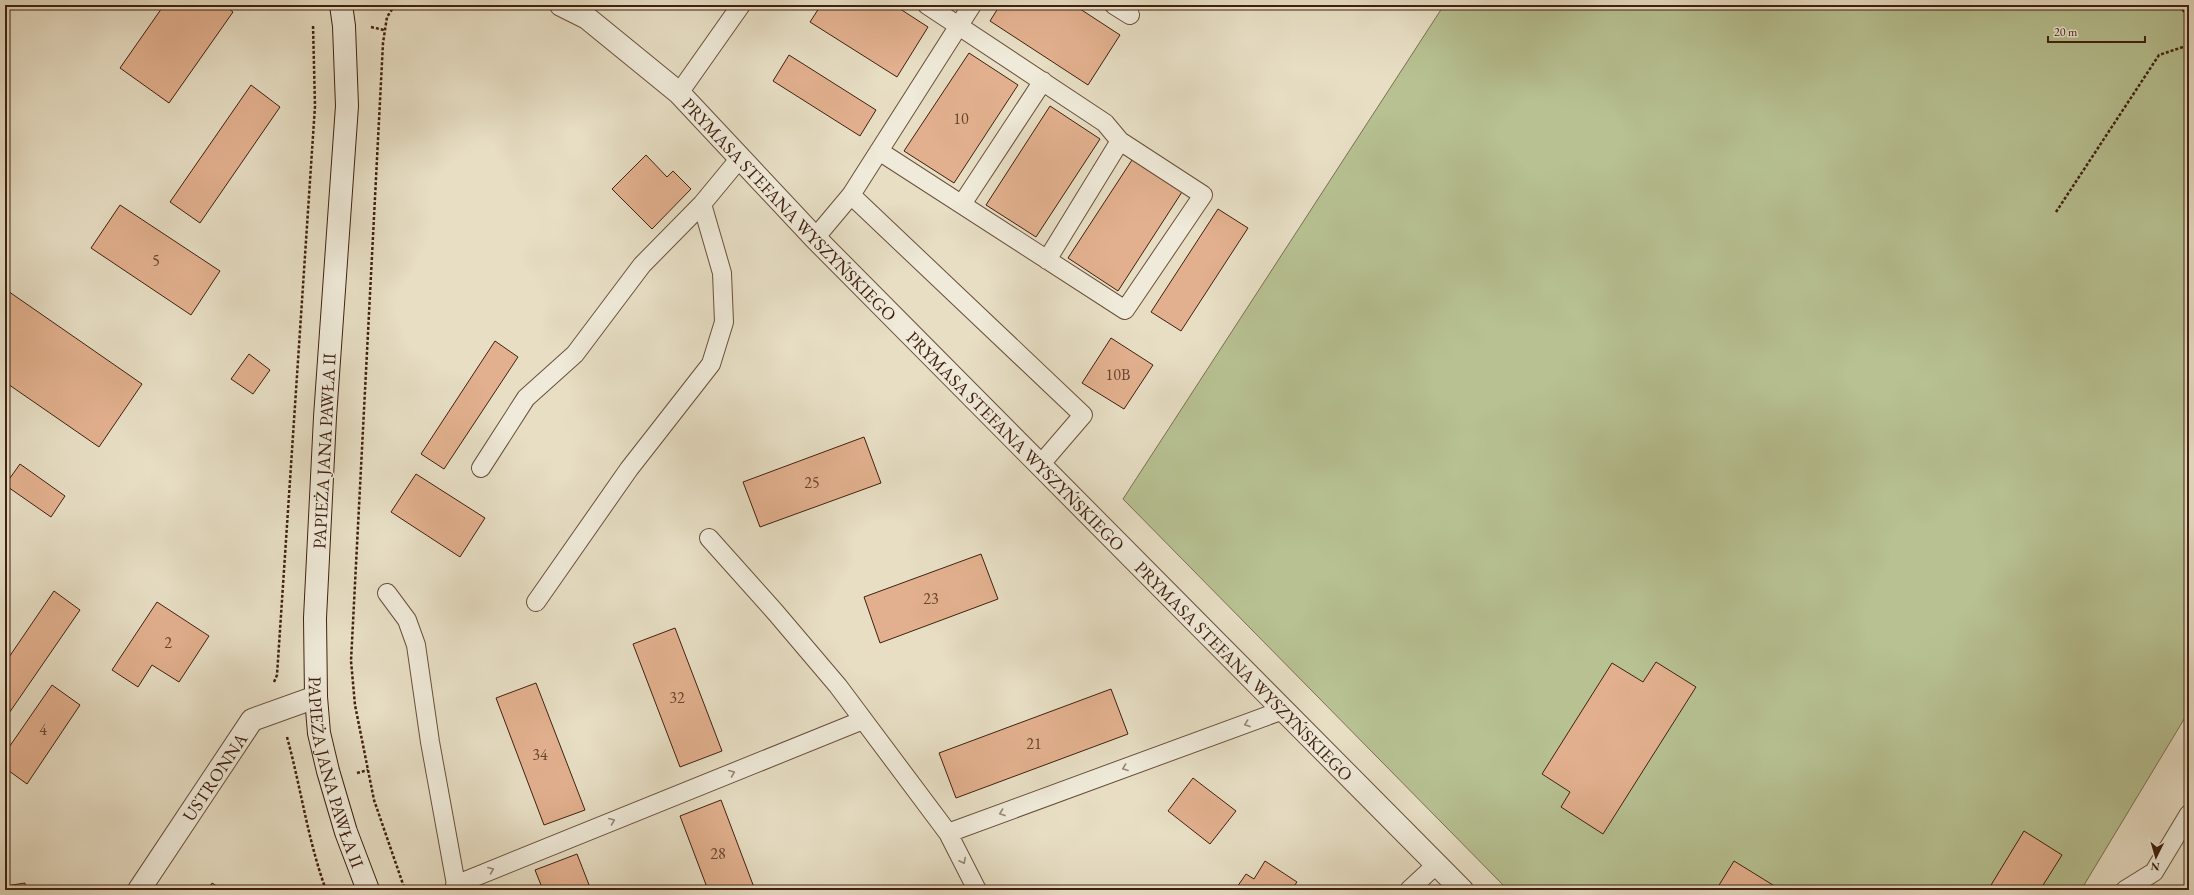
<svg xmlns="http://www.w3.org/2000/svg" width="2194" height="895" viewBox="0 0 2194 895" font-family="'EB Garamond',serif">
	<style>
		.green { fill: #b7c192; stroke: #7c7050 }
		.building { fill: #e2b08e; stroke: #40200f }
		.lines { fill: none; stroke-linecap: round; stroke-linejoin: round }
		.lane-casing { stroke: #6a503c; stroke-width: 20 }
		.street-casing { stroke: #6a503c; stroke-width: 24 }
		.secondary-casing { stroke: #40200f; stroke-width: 24 }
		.path { stroke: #40200f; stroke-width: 2.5; stroke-dasharray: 3 2; stroke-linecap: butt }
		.lane { stroke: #efead9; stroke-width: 18 }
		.street { stroke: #efead9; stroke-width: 22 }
		.secondary { stroke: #efead9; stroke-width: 22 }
		.oneway { stroke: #988574 }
		.labels { text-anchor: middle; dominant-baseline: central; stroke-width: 3; stroke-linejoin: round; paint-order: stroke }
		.number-label { font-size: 16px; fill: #68442f }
		.street-label { font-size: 18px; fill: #40200f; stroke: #efead9 }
	</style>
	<rect width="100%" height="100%" fill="#e7dec4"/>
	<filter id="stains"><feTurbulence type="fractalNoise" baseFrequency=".005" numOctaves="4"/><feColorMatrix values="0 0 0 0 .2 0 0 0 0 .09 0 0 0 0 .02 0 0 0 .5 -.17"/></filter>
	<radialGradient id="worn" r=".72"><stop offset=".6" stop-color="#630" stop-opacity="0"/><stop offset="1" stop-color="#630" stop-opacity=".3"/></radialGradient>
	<path class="green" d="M1444,5H2189V711L2081,890H1508L1123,499Z"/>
	<path class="building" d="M164,5H224L233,12L169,103L120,68Z
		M821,5H894L928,27L897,77L810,22Z
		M1000,5H1074L1120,35L1088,85L990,21Z
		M969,53L1018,85L954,183L904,151Z
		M789,55L876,110L860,136L773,81Z
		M251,85L280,107L200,223L170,202Z
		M1050,106L1100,139L1036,237L986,205Z
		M646,155L667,177L673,171L691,189L652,229L612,189Z
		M1132,160L1182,192L1118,291L1068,258Z
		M120,205L220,271L191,315L91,248Z
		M1218,209L1248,228L1181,331L1151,312Z
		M5,289L142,384L99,447L5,382V370L7,367L5,365Z
		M1111,338L1153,365L1124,409L1082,383Z
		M495,341L518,357L444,469L421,454Z
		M249,354L270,370L253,394L231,379Z
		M864,437L881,483L760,527L743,482Z
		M20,464L65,496L51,517L5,485Z
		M416,474L485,518L460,557L391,512Z
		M981,554L998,599L880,643L864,597Z
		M54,591L80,610L5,719V663Z
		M157,602L209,636L179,682L152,665L138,687L112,670Z
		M675,628L722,751L680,767L633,644Z
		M1656,662L1696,687L1603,834L1561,807L1570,792L1542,774L1612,663L1643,682Z
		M536,683L585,810L544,825L496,698Z
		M52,685L80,705L27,784L5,768V753Z
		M1111,689L1128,734L956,798L939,753Z
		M1193,778L1236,811L1210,844L1168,811Z
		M721,800L755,890H708L680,816Z
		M2024,831L2062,855L2040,890H1988Z
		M577,854L591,890H543L535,870Z
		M1265,861L1297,882L1292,889L1294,890H1235L1246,874L1254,879Z
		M1734,861L1781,890H1716Z
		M5,882L6,886L25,883L26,890H5Z
		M212,883L223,890H208Z"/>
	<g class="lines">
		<g class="lane-casing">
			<path id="lane" d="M1114,5L1130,15
				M679,93L741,5
				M879,151L1125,310L1203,195L1120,141L1105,123L927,5
				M851,195L1083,415L1040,465
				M962,204L1043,81
				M815,238L851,195L972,5
				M1047,260L1120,141
				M481,468L526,398L575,354L642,265L702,204L740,158
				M709,538L776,613L838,686L948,833L977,890
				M387,593L407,620L416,645L430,742L457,890
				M536,602L629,469L711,364L724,322L722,273L702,204
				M948,833L1283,710
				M455,885L863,720
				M1409,890L1437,864
				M2125,890L2154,872L2189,814"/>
		</g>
		<g class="street-casing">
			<g id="street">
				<path id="s1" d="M561,5L587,18L679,93L815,238L1462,890"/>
				<path id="s2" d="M139,890L252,720L316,697"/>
			</g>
		</g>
		<g class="secondary-casing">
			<g id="secondary">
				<path id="s3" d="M341,5L344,26L347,106L325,417L315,618L316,697L319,733L328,771L346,832L368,890"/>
			</g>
		</g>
		<path class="path" d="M395,5L387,17L383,43L351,661L355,705L374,800L405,890
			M2180,5L2189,20
			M371,27L384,30
			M2056,212L2159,55L2189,45
			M274,682L277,675L315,106L313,25
			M287,737C301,788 308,841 326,890
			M357,773L368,770"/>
		<use href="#lane" class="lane"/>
		<use href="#street" class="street"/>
		<use href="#secondary" class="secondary"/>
	</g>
	<defs><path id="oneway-chevron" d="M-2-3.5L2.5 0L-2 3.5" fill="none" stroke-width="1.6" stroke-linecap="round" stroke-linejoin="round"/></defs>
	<g class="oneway">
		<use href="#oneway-chevron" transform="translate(1247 724) rotate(160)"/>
		<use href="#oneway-chevron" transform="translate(1125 768) rotate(160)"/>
		<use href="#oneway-chevron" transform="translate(732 773) rotate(-22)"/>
		<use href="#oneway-chevron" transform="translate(1002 813) rotate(160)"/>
		<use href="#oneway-chevron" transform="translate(612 821) rotate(-22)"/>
		<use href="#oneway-chevron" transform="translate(963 861) rotate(63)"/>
		<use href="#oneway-chevron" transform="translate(491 870) rotate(-22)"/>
	</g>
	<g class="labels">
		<g class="number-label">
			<text x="961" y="118">10</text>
			<text x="156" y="260">5</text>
			<text x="1118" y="374">10B</text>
			<text x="812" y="482">25</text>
			<text x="931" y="598">23</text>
			<text x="168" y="642">2</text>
			<text x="677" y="697">32</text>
			<text x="43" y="729">4</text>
			<text x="1034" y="743">21</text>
			<text x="540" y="754">34</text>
			<text x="718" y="853">28</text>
		</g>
		<g class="street-label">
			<text stroke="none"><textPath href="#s1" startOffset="308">PRYMASA STEFANA WYSZYŃSKIEGO</textPath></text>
			<text stroke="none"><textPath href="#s1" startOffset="632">PRYMASA STEFANA WYSZYŃSKIEGO</textPath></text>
			<text transform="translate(324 451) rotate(-87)">PAPIEŻA JANA PAWŁA II</text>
			<text stroke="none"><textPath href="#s1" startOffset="956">PRYMASA STEFANA WYSZYŃSKIEGO</textPath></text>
			<text stroke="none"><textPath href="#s3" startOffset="771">PAPIEŻA JANA PAWŁA II</textPath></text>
			<text stroke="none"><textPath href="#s2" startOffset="136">USTRONNA</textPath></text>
		</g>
	</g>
	<rect width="2194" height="895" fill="none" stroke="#e7dec4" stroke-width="20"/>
	<rect x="6" y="6" width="2182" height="883" fill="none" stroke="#40200f" stroke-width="2"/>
	<rect x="10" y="10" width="2174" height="875" fill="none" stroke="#40200f"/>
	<g transform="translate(2156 857) rotate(185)" stroke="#efead9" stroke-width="3" paint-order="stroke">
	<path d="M0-3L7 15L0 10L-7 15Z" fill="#40200f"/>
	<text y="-6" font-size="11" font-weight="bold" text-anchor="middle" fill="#40200f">N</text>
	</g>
	<path d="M2048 36v6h97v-6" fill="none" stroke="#40200f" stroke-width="2"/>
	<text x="2054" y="36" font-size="12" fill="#40200f" stroke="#efead9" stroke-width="3" paint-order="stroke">20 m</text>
	<rect width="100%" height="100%" filter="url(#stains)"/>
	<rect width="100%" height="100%" fill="url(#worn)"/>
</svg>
